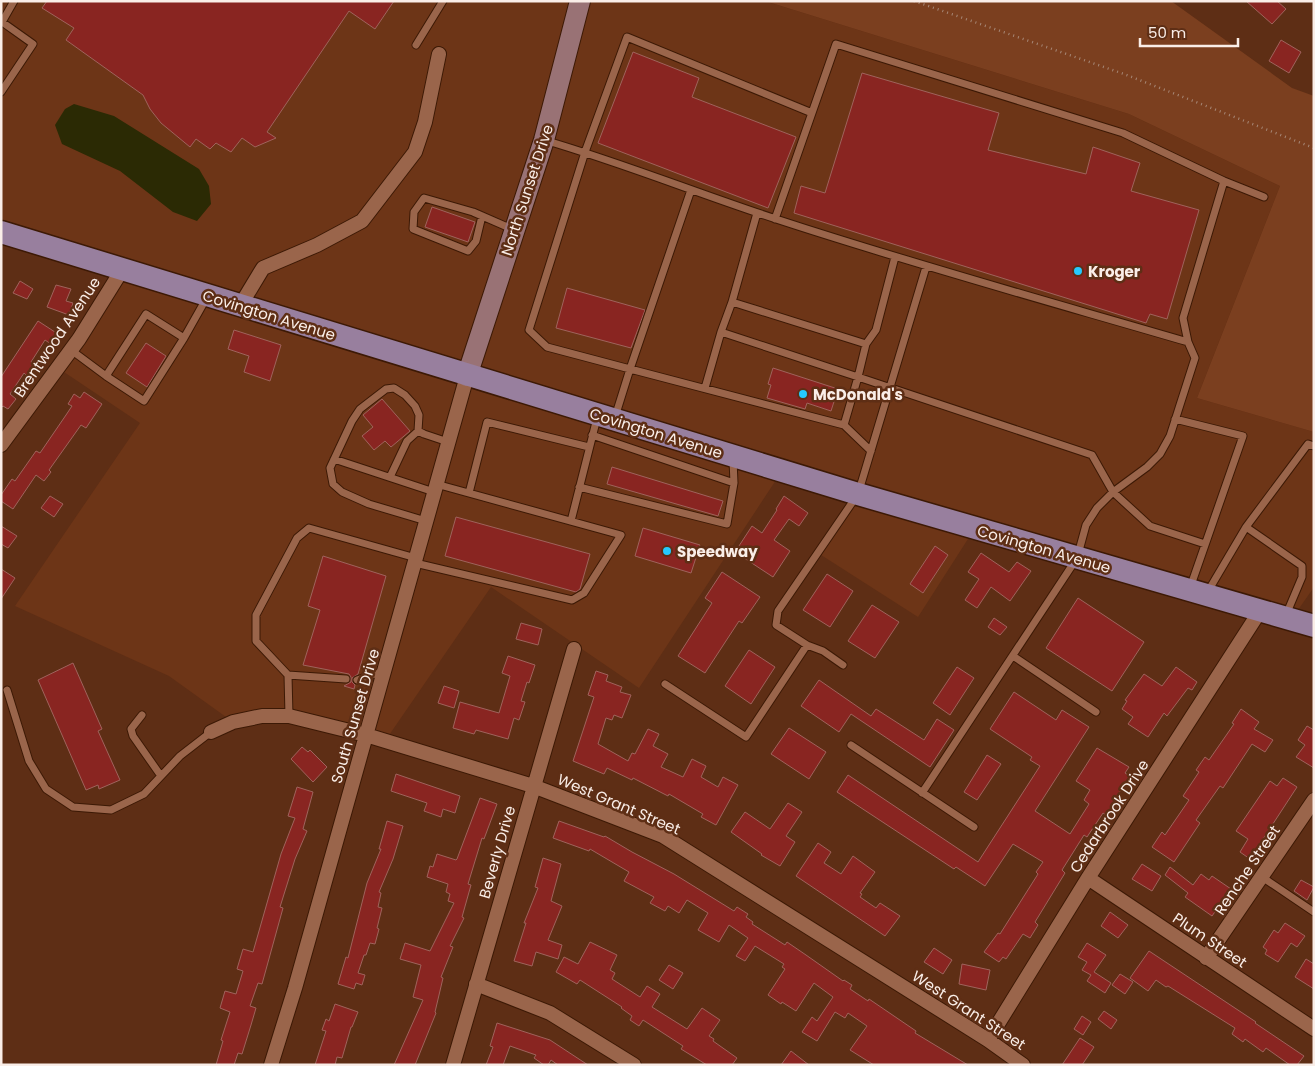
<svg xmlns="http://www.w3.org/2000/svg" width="1315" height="1066" viewBox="0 0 1315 1066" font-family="Poppins,sans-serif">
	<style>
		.built { fill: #6d3517 }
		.green { fill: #7b3f1f }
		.water { fill: #2b2a04 }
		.building { fill: #892521; stroke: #9f635c }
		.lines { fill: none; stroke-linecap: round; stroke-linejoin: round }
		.lane-casing { stroke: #3c1905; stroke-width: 9 }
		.street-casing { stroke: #3c1905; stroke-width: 16 }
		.secondary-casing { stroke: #3c1905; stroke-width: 22 }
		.primary-casing { stroke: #3c1905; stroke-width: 25 }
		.path { stroke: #a78877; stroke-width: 2.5; stroke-dasharray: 1 4; stroke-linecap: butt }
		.lane { stroke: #9a654b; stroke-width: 7 }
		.street { stroke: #9a654b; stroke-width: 14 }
		.secondary { stroke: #997275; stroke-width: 20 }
		.primary { stroke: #987f9e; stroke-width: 22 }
		.poi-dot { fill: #25c9fe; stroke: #5e2e15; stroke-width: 2 }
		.labels { text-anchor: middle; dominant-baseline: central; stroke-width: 5; stroke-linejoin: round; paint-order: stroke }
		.street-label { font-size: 15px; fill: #faeee8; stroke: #5e2e15 }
		.poi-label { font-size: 15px; font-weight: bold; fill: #faeee8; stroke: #5e2e15; text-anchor: start }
	</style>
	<rect width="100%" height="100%" fill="#5e2e15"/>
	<path class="built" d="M1,1H765L1129,114L1280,186L1197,398L1314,432V587L1291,620L975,528L918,617L818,553L858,495L782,471L639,688L491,587L385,741L289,716L233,722L169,676L15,606L140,423L58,368L121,270L1,232Z"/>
	<path class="green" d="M765,1H1171L1292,88L1314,96V432L1197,398L1280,186L1129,114Z"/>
	<path class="water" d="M74,104L114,116L199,169L209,186L211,204L197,221L173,212L120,171L62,144L55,125L65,109Z"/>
	<path class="building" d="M47,1H394L375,29L349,11L267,132L276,138L255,147L242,138L231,152L216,143L210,149L196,139L190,147L161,123L150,109L143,95L66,40L74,28L42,8Z
		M1246,1H1277L1286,9L1272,24Z
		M1281,40L1301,52L1289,73L1269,61Z
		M633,52L699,78L692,97L796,137L768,208L598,143Z
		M862,73L999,113L988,150L1086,174L1093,147L1140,163L1131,191L1199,210L1167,319L1150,314L1146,323L794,213L801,186L825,193Z
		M432,207L475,222L468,242L425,227Z
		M20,281L33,289L27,299L13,293Z
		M56,285L71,289L66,301L73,303L69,315L47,307Z
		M567,288L645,310L631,348L556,328Z
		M38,321L58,334L51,344L45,340L31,362L34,364L27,376L24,373L10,394L16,399L8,409L3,406L1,408V377Z
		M234,330L281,345L270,381L244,372L249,356L228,349Z
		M146,343L166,356L147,387L126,373Z
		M773,368L838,389L831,411L807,403L805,409L767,398L771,385L768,384Z
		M84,392L102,404L86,428L81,425L49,470L51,472L44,481L36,475L13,509L1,501V495L12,479L15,481L36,451L40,453L66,415L72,406L68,404L74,394L80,398Z
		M382,399L410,431L391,447L385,441L374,450L362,436L373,427L363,415Z
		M612,467L723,501L718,516L607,484Z
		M50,496L63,504L54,517L41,508Z
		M784,496L808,513L799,526L789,519L774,540L790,551L773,577L735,552L752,526L762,533L777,510L776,509Z
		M456,517L590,554L580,589L576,592L445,556Z
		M1,526L17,536L8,548L1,544Z
		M643,528L700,545L691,573L635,556Z
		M935,546L948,555L923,593L910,584Z
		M981,553L1009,572L1017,562L1031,571L1010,601L991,587L977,608L965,600L979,579L968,572Z
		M323,556L386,576L358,674L352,678V682L355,685L354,689L344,686L351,682V677L349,674L303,665L320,610L308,606Z
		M1,569L15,578L1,599Z
		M722,572L760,597L742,623L739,621L705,673L678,656L712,603L705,598Z
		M827,574L853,591L830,627L803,610Z
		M1078,598L1144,642L1112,691L1046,648Z
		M872,605L899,622L875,658L848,641Z
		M994,618L1007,627L1000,635L988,627Z
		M521,623L542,629L538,645L516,639Z
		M749,650L775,667L751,704L725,686Z
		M508,656L535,665L529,683L527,682L521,701L525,702L519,720L514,718L508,739L476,730L474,734L453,728L460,702L499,713L510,676L502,673Z
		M73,663L102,729L98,731L120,780L99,789L98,785L86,790L38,680Z
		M957,667L974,678L950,715L933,703Z
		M1176,667L1197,682L1192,690L1188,688L1167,716L1164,713L1148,737L1128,724L1133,717L1122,709L1127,701L1125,700L1144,674L1162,686Z
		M596,671L608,675L606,681L622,687L620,692L631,695L622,718L614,715L612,720L606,718L598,744L628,761L632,753L635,754L648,729L659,734L653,746L668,754L661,767L683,777L692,759L706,766L701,777L718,787L723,777L738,785L716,825L701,817L703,814L669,794L668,796L633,778L632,780L607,768L604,774L573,761L594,697L588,695Z
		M819,680L871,716L876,709L924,740L937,719L954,730L930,767L851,714L839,732L801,706Z
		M444,686L459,691L454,708L438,703Z
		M1014,692L1056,720L1062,710L1089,727L1035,811L1070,834L1089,804L1084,800L1090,790L1076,781L1097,748L1129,767L1125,773L1131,777L1114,800L1119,803L1109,817L1103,813L1087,837L1084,835L1062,870L1065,873L1035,922L1038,925L1030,938L1023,934L1006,959L1003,957L999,962L984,952L998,933L1000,934L1038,874L1036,872L1043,862L1013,844L985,886L956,867L954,869L837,792L848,775L978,862L1040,766L1030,760L1032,757L990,729Z
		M1241,709L1259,722L1254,729L1273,740L1265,752L1252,744L1223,788L1220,786L1196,820L1200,823L1174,862L1152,847L1162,832L1165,835L1189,800L1183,796L1199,772L1196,770L1205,757L1209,760L1234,724L1232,723Z
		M1307,726L1314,730V768L1296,757L1305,745L1298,740Z
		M789,728L826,752L809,779L771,754Z
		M302,747L308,752L310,750L327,767L313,782L291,759Z
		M987,755L1001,764L977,800L964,792Z
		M396,774L460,796L455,813L443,809L441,817L424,811L427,803L391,791Z
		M1283,778L1297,787L1250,859L1240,852L1248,839L1236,831L1270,781L1277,786Z
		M297,787L313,792L303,829L307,831L295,859L280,907L283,908L262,984L258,983L250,1006L256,1008L251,1025L242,1054L238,1053L234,1065H216L223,1041L221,1040L230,1012L220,1008L225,991L236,994L243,971L237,969L243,949L253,952L281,854L295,818L288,816Z
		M480,798L497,804L484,839L482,838L468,884L471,885L462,917L464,918L450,946L453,947L441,977L443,978L435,1012L436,1013L415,1065H394L423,1000L413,997L421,965L400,959L405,943L430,951L454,903L448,901L450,894L446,892L448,884L427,877L430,866L433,867L437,854L456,860L457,859Z
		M788,803L802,812L786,836L795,842L780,866L761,855L762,854L731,832L745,812L770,829Z
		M387,821L403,826L393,859L379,892L381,893L378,907L382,908L377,928L379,929L375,944L370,943L366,955H364L358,973L365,975L362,985L356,983L354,989L338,984L346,957L348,958L367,883L381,849H379Z
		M559,821L604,837L605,836L632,852L674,874L734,911L737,907L748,914L746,917L753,922L752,924L785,945L787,942L806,955L843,981L844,980L852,985L850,989L868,1001L869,999L916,1031L915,1033L968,1065H874L850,1050L867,1026L848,1013L845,1018L835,1012L817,1041L802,1032L812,1017L817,1021L833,997L814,983L796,1011L782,1002L781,1004L768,995L785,969L782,967L784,964L755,946L745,961L736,956L748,938L729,925L719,942L698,930L708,913L687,900L679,913L668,906L665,911L650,903L654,897L624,881L629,872L590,849L589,851L553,838Z
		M818,843L831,852L824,863L841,874L853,856L875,872L860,893L862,894L860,897L876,908L880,903L900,916L885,936L796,876Z
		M543,858L561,864L551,901L562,906L548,940L562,945L558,959L536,952L532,966L514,961L526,923H524L538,888L535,887Z
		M1142,864L1161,876L1152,891L1132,879Z
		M1170,867L1193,885L1201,874L1209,880L1212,876L1231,889L1212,916L1185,897L1188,893L1165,875Z
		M1301,880L1314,887L1307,900L1294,891Z
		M1110,912L1128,925L1118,938L1101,926Z
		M1285,923L1305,936L1297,947L1291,943L1278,962L1265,954L1267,950L1263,947L1274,930L1278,933Z
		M590,942L617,955L610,970L615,973L612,979L640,997L647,986L660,994L652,1007L687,1029L702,1008L720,1020L709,1036L714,1039L713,1041L737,1058L732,1065H707L681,1049L683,1046L643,1020L639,1026L630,1020L632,1016L621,1008L622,1007L580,980L577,984L556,972L564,957L578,964Z
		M1087,943L1106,955L1094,972L1111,983L1105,993L1087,981L1091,975L1082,970L1087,962L1078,957Z
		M934,948L952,960L943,974L924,962Z
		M1149,951L1256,1022L1255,1023L1304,1056L1297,1065H1290L1266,1048L1263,1052L1245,1039L1243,1042L1232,1034L1235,1028L1168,986L1166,987L1156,980L1148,991L1130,978Z
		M1306,959L1314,964V989L1295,977Z
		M962,964L990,970L986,990L959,984Z
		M669,965L683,973L673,989L659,980Z
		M1120,974L1133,982L1125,994L1112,985Z
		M335,1004L358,1012L352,1027H351L342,1058L337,1057L335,1065H315L326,1031L322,1030L326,1019L329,1021Z
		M1104,1011L1117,1020L1111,1029L1098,1019Z
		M1082,1016L1091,1022L1083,1035L1074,1029Z
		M497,1023L550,1040L588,1065H558L551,1060L548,1065H544L534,1058L536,1055L510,1046L503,1065H486L493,1047L490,1046Z
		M1080,1038L1094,1047L1082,1065H1062Z
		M791,1051L809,1065H781Z"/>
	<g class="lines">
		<g class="lane-casing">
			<path id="lane" d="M416,45L443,1
				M1,92L33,44L2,22L14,1
				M544,140C623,163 699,194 776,219C913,264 1051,302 1188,342
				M691,190L630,369L844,425L871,451
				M482,216L476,241L468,251L413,229L414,212L424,198L473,212L512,229
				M775,219L836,44L1123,133L1224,181L1264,197
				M732,302L757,213
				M866,344L876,330L895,257
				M71,350L106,376L146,314L184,338L206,299
				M106,376L144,401L184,338
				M705,388L721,332L732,302L866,344L858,377L721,332
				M615,417L630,369L547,347L529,330L585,152L627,37L812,113
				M1175,419L1243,436L1190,588
				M844,425L858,377L1092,455L1113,492L1150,526L1205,544
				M592,435L734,483
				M334,459L434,492
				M390,477L407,441L418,431
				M579,487L727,524L734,483L733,460
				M469,493L487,422L589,447
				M426,521L369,504L342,492L333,484L330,468L352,421L360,409L386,389L394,388L405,395L415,406L419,415L418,431L424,434L448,442
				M571,521L597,418
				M1246,527L1302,566V577L1286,615
				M415,563L572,600L584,593L621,535L436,484
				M1207,593L1246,527L1308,444L1314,446
				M1013,656L1096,712
				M843,665L823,651L807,645L776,625L778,611L858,494L926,267
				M288,675L346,679
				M357,680L384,671
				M665,684L746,737L807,645
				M7,690L29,761L46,789L73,807L111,810L144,794L180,756L211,732
				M142,715L131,729L133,736L161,776
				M289,716L288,675L256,641V615L297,538L309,528L416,558
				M851,745L974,827
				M922,793L1077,558L1086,525L1097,508L1113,492L1147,467L1160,454L1170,436L1195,358L1188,342L1183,318L1224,181
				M1262,877L1314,912"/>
		</g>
		<g class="street-casing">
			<path id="street" d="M240,306L263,268L317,245L362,221L415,152L425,122L439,54
				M1,445L79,339L122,270
				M211,732L233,722L262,716H289L366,735L533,786L663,836L988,1040L1023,1065
				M1088,878L1314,1029
				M1206,958L1314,800
				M476,984L550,1013L634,1065
				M988,1040L1088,878L1260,611
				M271,1065L295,988L467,376
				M453,1065L574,649"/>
		</g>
		<g class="secondary-casing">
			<path id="secondary" d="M467,376L544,140L580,1"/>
		</g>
		<g class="primary-casing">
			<path id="primary" d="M1,232L858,494L1314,626"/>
		</g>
		<path class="path" d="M914,1L1124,74L1314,148"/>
		<use href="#lane" class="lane"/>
		<use href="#street" class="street"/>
		<use href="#secondary" class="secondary"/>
		<use href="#primary" class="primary"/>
	</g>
	<g class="poi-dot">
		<circle cx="1078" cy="271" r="5"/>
		<circle cx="803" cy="394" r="5"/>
		<circle cx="667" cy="551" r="5"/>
	</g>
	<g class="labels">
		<g class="street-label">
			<text transform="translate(527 190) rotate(-72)">North Sunset Drive</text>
			<text transform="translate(269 315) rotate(17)">Covington Avenue</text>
			<text transform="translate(57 337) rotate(-56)">Brentwood Avenue</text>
			<text transform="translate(656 433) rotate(17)">Covington Avenue</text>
			<text transform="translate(1044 549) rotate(16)">Covington Avenue</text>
			<text transform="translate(355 716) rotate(-74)">South Sunset Drive</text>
			<text transform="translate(619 804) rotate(23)">West Grant Street</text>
			<text transform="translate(1109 816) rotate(-57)">Cedarbrook Drive</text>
			<text transform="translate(497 852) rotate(-74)">Beverly Drive</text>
			<text transform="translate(1247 870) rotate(-56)">Renche Street</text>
			<text transform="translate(1210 940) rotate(34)">Plum Street</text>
			<text transform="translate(969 1010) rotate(33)">West Grant Street</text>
		</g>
		<g class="poi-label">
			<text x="1088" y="271">Kroger</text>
			<text x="813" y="394">McDonald's</text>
			<text x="677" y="551">Speedway</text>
		</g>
	</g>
	<rect width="1315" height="1066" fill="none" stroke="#faeee8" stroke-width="5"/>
	<path d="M1140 38v8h98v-8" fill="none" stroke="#faeee8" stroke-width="2.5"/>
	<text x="1148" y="38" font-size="15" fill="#faeee8" stroke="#5e2e15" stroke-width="4" paint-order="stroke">50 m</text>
</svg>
